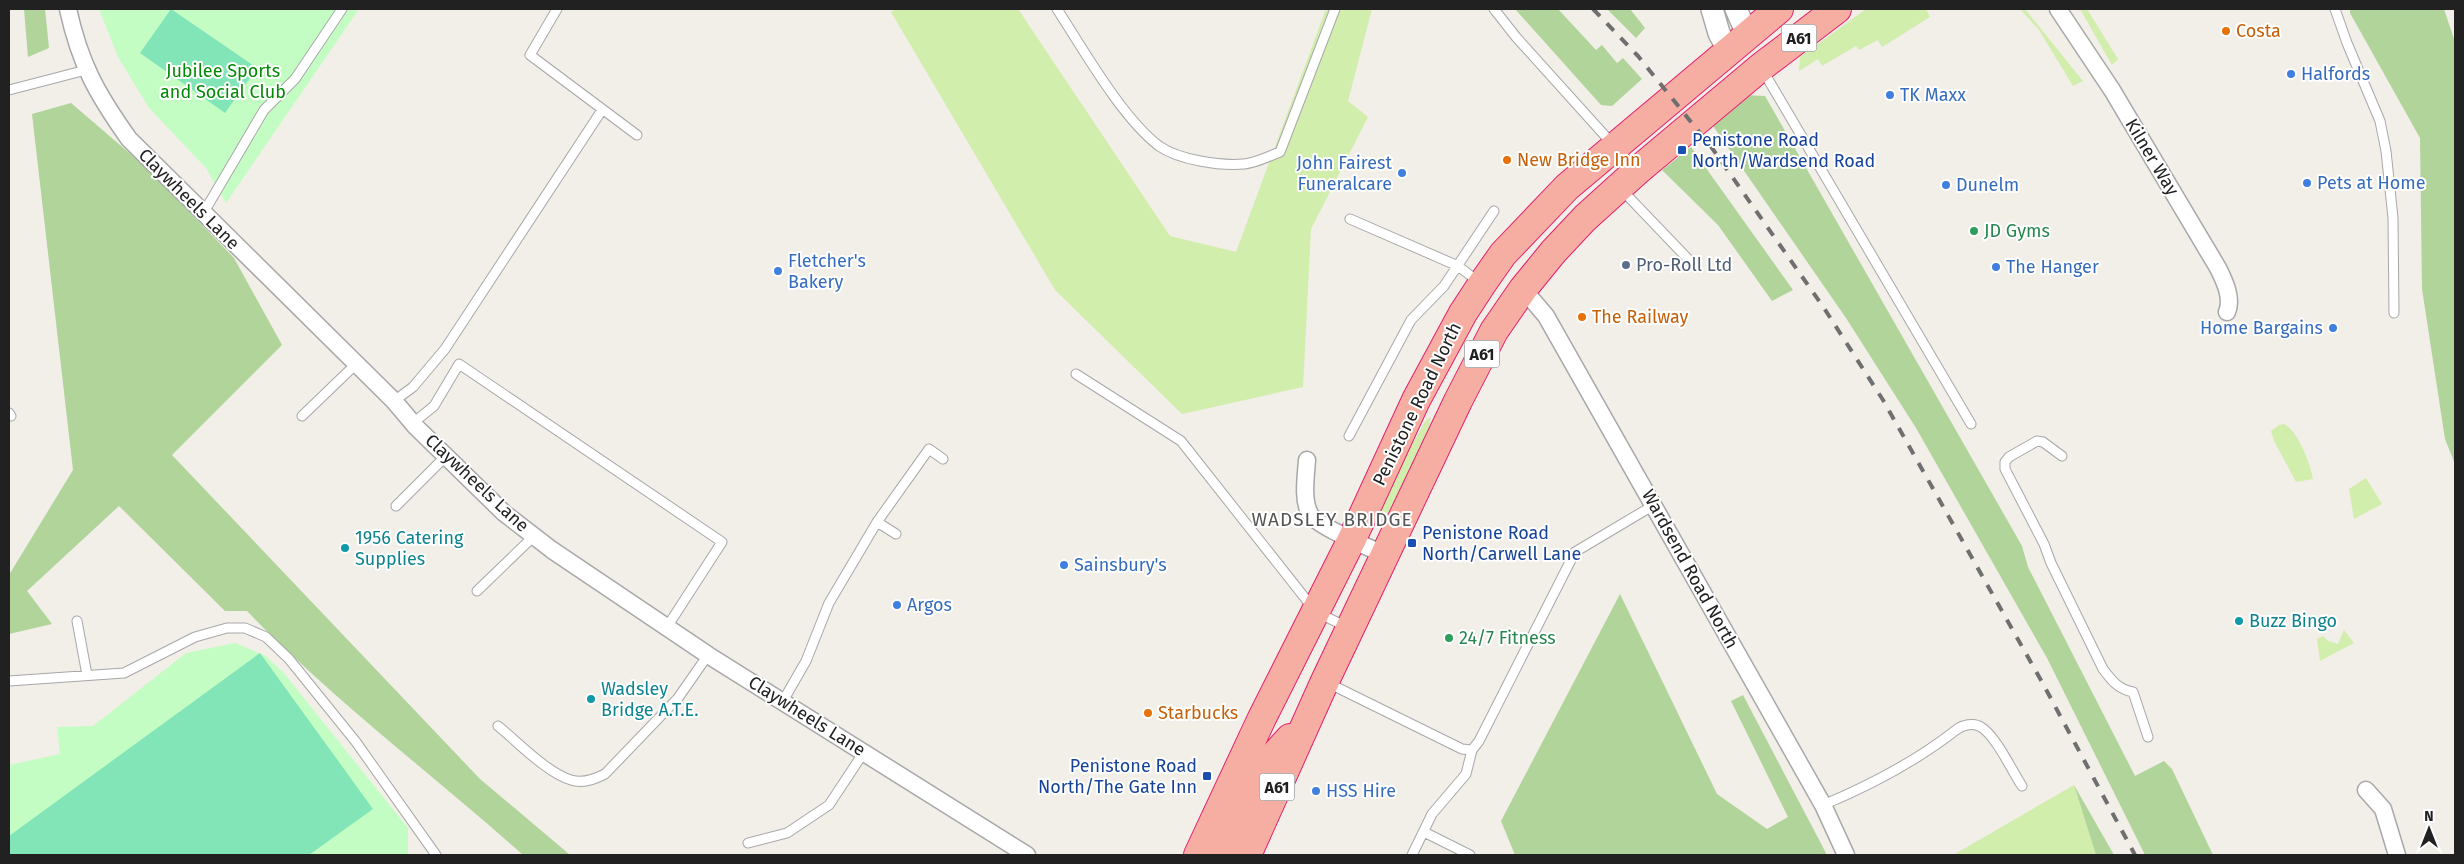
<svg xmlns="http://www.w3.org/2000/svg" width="2464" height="864" viewBox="0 0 2464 864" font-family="'Fira Sans',sans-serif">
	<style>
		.grass { fill: #d1eeac }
		.forest { fill: #b0d49a }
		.park { fill: #c4fdc4 }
		.pitch { fill: #82e5b7 }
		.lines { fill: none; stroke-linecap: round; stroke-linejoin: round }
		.service-casing { stroke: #a8a8a8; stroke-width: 11 }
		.minor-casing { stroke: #a8a8a8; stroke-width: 19 }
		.tertiary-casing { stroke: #a8a8a8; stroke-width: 24 }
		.trunk-casing { stroke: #e61f72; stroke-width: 30 }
		.service { stroke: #fff; stroke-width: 9 }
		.minor { stroke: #fff; stroke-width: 16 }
		.tertiary { stroke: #fff; stroke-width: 21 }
		.trunk { stroke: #f6aea2; stroke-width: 28 }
		.rail { stroke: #6f6f6f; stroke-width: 4; stroke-dasharray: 10 10; stroke-linecap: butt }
		.food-dot { fill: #e8710a; stroke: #fff; stroke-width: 2 }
		.shop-dot { fill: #3f7fe0; stroke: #fff; stroke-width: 2 }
		.transit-dot { fill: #1a4fb4; stroke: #fff; stroke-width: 2 }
		.leisure-dot { fill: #2e9e5b; stroke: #fff; stroke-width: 2 }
		.service-dot { fill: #5c6f8a; stroke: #fff; stroke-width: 2 }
		.culture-dot { fill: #0f9aa8; stroke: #fff; stroke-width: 2 }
		.labels { text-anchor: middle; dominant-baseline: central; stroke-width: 4; stroke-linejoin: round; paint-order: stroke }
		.shield { fill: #fff; stroke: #646464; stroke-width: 1 }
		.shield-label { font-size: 16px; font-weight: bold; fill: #212121 }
		.food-label { font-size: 18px; fill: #c56008; stroke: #fff; text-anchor: start }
		.park-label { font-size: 18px; fill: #058a06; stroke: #fff }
		.shop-label { font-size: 18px; fill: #366cbe; stroke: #fff; text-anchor: start }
		.transit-label { font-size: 18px; fill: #164399; stroke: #fff; text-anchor: start }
		.street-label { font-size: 18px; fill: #212121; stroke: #fff }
		.leisure-label { font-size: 18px; fill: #27864d; stroke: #fff; text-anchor: start }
		.service-label { font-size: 18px; fill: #4e5e75; stroke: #fff; text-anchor: start }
		.culture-label { font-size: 18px; fill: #0d838f; stroke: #fff; text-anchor: start }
		.neighbourhood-label { font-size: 19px; letter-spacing: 1px; fill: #545454; stroke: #fff }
	</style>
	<rect width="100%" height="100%" fill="#f2eee8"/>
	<path class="grass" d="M896,9H1018L1170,236L1236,252L1326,9H1372L1348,101L1368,117L1311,229L1303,387L1182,414L1055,290L891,12Z
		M1866,9H1926L1930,17L1882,47L1878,40L1859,50L1856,46L1822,66L1818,59L1799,71L1800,57Z
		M2020,9H2025L2083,81L2073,86L2039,30Z
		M2080,9H2087L2118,59L2112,65Z
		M1431,417L1429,428L1384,522L1385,524L1383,528L1373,524L1397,471L1426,420Z
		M2284,424C2297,429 2311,465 2313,479L2296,482L2274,441L2271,431L2279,425Z
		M2366,478L2382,504L2354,519L2349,489Z
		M2344,630L2354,643L2320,661L2317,639L2323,636L2328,641L2338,644Z
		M2074,785L2096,855H1953Z"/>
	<path class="forest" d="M24,9H45L49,48L28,57Z
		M1515,9H1558L1596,50L1602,45L1617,63L1623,58L1642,79L1612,106L1601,105Z
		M1607,9H1630L1645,28L1636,38Z
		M2350,9H2444L2455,42V464L2445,439L2422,289L2420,138L2350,13Z
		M1744,95L1765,96L2022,546L2028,567L2135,776L2164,761L2172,769L2213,855H2145L2047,658L1916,428L1846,318L1711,123Z
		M71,103L148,169L234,258L282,345L172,455L480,779L569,854L580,855H523C431,773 332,699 247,611H225L119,506L27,591L52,624L9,634V575L73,470L32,114Z
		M1691,147L1793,290L1772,301L1718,225L1662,170Z
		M1620,594L1717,794L1767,829L1788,817L1731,701L1743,695L1827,855H1515L1501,821Z
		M2074,785L2114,855H2096Z"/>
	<path class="park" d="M99,9H359L226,203L206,168L149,108L118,57Z
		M235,643L266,656L283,672L408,828V852L410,855H9V765L60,754L57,727L93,726L186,653Z"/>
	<path class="pitch" d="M171,9L257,68L225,113L140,53Z
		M260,653L373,809L309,855H9V836Z"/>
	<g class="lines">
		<g class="service-casing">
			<path id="service" d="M557,9L530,55L637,135
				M1057,9C1083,49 1122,118 1159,146C1179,160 1220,166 1244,164C1256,163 1269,156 1280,152L1335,9
				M1494,9L1516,37L1635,169
				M2335,9L2347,43L2380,121L2386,151L2393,218L2394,313
				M1762,69L1971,424
				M9,90L86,70
				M1621,189L1689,260
				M204,212L264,110L295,79L342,9
				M1350,219L1458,266L1479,282
				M1076,374L1181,441L1316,612L1347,627
				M394,401L413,387L445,349L602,110
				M9,413L11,416
				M302,416L355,365
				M413,423L434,406L459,364L722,542L667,627
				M1349,436L1411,320L1444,286L1494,211
				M2062,456L2043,442L2037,441L2009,457L2005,462V469L2044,544L2051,563L2103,669C2112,681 2118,689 2133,692L2148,737
				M396,506L446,456
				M877,522L929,449L943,459
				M477,591L534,536
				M77,621L87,675
				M9,681L124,673L195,637L227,628H245L266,637L289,659L356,742L436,855
				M1328,683L1462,749L1472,750L1479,741L1575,552L1654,505
				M783,701L806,661L829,603L877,522L896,534
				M498,726C518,742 547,773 571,780C583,784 595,779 605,774L678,698L708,655
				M1823,805C1871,785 1915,762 1956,730C1962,725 1974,722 1981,727C1996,736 2012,771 2022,786
				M1424,832L1470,855
				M748,843L787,833L829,805L864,752
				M1412,855L1432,814L1466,774L1472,750"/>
		</g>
		<g class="minor-casing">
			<path id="minor" d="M68,9C80,64 97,94 129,139L394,401L416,427L504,513L552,550L708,655L1027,855
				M2058,9L2112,90L2218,268C2224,280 2233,298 2227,312
				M1523,289L1546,316L1823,805L1846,855
				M1307,460C1306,476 1302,500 1310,514C1316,526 1371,548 1385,555
				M2366,790L2383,809L2397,855"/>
		</g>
		<g class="tertiary-casing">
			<path id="tertiary" d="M1712,9L1719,33L1728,50
				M1736,9L1747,34"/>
		</g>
		<g class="trunk-casing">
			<path id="trunk" d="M1198,855L1262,718L1352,539L1416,400L1463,313L1482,284L1503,254L1567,187L1779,9
				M1221,855L1263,768L1290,738
				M1247,855L1325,681L1458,401L1494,331L1523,289L1554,251L1585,218L1637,171L1761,67L1837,9"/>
		</g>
		<use href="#service" class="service"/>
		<use href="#minor" class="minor"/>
		<use href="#tertiary" class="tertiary"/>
		<use href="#trunk" class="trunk"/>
		<path class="rail" d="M1593,9L1638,56L1712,148L1824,308L1883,400L2042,682L2135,855"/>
	</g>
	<g class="food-dot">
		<circle cx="2226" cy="31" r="5"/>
		<circle cx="1507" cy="160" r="5"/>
		<circle cx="1582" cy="317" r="5"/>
		<circle cx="1148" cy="713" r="5"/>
	</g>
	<g class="shop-dot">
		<circle cx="2291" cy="74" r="5"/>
		<circle cx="1890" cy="95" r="5"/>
		<circle cx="1402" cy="173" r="5"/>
		<circle cx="2307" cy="183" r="5"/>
		<circle cx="1946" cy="185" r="5"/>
		<circle cx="1996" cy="267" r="5"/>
		<circle cx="778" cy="271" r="5"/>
		<circle cx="2333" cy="328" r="5"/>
		<circle cx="1064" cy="565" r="5"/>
		<circle cx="897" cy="605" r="5"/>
		<circle cx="1316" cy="791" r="5"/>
	</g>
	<g class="transit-dot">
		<rect x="1677" y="145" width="10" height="10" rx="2.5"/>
		<rect x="1407" y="538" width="10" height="10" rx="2.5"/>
		<rect x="1202" y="771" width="10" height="10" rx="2.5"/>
	</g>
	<g class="leisure-dot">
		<circle cx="1974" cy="231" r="5"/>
		<circle cx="1449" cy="638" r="5"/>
	</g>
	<circle class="service-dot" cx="1626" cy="265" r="5"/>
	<g class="culture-dot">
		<circle cx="345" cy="548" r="5"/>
		<circle cx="2239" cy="621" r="5"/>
		<circle cx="591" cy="699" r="5"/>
	</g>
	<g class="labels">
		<g class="shield">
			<rect x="1781.5" y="24.5" width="35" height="27" rx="4"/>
			<rect x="1464.5" y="340.5" width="35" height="27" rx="4"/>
			<rect x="1259.5" y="773.5" width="35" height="27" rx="4"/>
		</g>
		<g class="shield-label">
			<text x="1799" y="38">A61</text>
			<text x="1482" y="354">A61</text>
			<text x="1277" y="787">A61</text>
		</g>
		<g class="food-label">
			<text x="2236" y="31">Costa</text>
			<text x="1517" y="160">New Bridge Inn</text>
			<text x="1592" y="317">The Railway</text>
			<text x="1158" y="713">Starbucks</text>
		</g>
		<g class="park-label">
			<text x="223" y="71">Jubilee Sports<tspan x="223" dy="21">and Social Club</tspan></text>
		</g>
		<g class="shop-label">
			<text x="2301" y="74">Halfords</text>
			<text x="1900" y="95">TK Maxx</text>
			<text x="1392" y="163" text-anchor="end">John Fairest<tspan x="1392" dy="21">Funeralcare</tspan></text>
			<text x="2317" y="183">Pets at Home</text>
			<text x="1956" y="185">Dunelm</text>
			<text x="788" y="261">Fletcher's<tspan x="788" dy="21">Bakery</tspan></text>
			<text x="2006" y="267">The Hanger</text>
			<text x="2323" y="328" text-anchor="end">Home Bargains</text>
			<text x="1074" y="565">Sainsbury's</text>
			<text x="907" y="605">Argos</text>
			<text x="1326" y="791">HSS Hire</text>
		</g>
		<g class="transit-label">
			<text x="1692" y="140">Penistone Road<tspan x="1692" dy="21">North/Wardsend Road</tspan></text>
			<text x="1422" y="533">Penistone Road<tspan x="1422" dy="21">North/Carwell Lane</tspan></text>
			<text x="1197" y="766" text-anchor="end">Penistone Road<tspan x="1197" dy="21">North/The Gate Inn</tspan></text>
		</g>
		<g class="street-label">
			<text transform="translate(2152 157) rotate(59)">Kilner Way</text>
			<text transform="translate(189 199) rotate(45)">Claywheels Lane</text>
			<text transform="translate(1417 404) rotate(-64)">Penistone Road North</text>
			<text transform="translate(477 483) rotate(43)">Claywheels Lane</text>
			<text transform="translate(1690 569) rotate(61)">Wardsend Road North</text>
			<text transform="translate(807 716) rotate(32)">Claywheels Lane</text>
		</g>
		<g class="leisure-label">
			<text x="1984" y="231">JD Gyms</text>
			<text x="1459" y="638">24/7 Fitness</text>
		</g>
		<g class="service-label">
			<text x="1636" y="265">Pro-Roll Ltd</text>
		</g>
		<g class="culture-label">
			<text x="355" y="538">1956 Catering<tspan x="355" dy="21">Supplies</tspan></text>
			<text x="2249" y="621">Buzz Bingo</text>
			<text x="601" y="689">Wadsley<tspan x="601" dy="21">Bridge A.T.E.</tspan></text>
		</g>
		<g class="neighbourhood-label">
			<text x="1332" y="519">WADSLEY BRIDGE</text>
		</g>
	</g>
	<rect width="2464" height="864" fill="none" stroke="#212121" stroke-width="20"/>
	<g transform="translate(2429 829)" stroke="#ffffff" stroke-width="4" paint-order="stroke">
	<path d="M0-4L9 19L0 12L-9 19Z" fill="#212121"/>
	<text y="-8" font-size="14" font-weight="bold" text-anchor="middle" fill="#212121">N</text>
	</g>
</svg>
